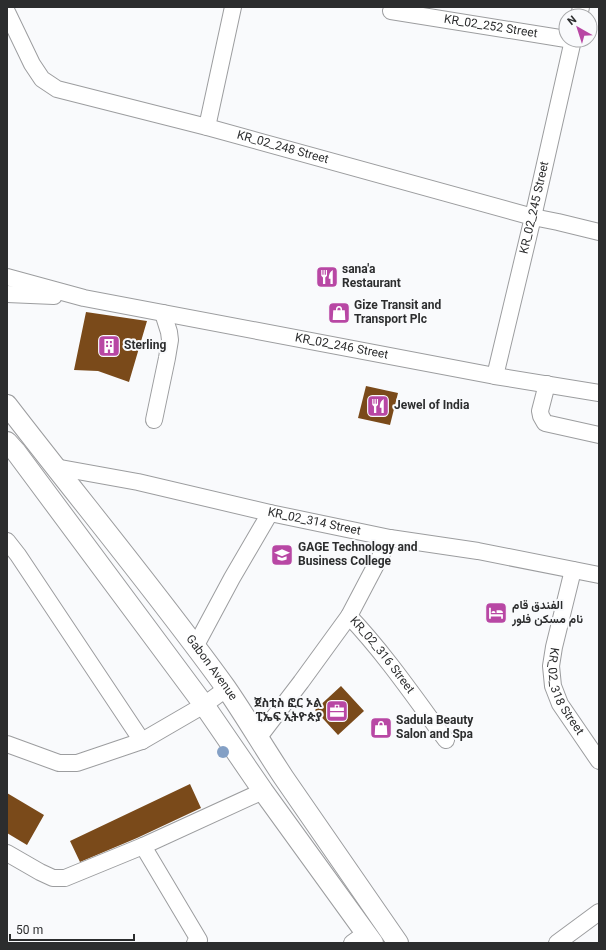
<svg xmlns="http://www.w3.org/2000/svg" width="606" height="950" viewBox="0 0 606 950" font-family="Georgia,Vazirmatn,'Noto Sans Ethiopic',serif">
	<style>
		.building { fill: #7a4a1a }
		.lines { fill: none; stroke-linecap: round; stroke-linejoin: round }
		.minor-casing { stroke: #9c9d9f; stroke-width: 18 }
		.major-casing { stroke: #9c9d9f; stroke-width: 22 }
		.minor { stroke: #fff; stroke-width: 16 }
		.major { stroke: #fff; stroke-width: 20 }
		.tree { fill: #84a0c5 }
		.labels { text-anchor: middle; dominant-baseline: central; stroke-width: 4; stroke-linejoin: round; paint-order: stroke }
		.street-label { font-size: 12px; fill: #2c2d2e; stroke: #f9fafc }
		.poi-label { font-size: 12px; font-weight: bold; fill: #2c2d2e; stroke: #f9fafc; text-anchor: start }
	</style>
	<rect width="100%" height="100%" fill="#f9fafc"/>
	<path class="building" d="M86,312L147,321L129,382L98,371L74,370Z
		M366,386L398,393L390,425L358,418Z
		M341,686L364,711L338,735L315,710Z
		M190,784L201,808L137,838L80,862L70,841Z
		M7,793L44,815L27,845L7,833Z"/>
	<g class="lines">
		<g class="minor-casing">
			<g id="minor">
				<path id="s1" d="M391,11L566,39"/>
				<path id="s2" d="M7,12L32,64L42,79L57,89L207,127L533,217L558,222L599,232"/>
				<path d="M579,16L581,7"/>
				<path d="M207,127L233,7"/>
				<path id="s3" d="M7,277L84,298L495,376L599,393"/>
				<path d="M7,294L54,296"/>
				<path id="s4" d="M495,376L533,217L573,40"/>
				<path d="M547,384L540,411L541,416L545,423L599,435"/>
				<path d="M154,420L167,358L170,340L169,332L163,313"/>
				<path id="s5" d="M55,467L138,482L270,513L390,538L478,551L599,575"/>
				<path d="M7,541L18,555L142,741"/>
				<path id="s6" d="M573,570L554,647L551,666L553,686L560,704L599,761"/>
				<path d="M349,616L390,538"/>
				<path d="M195,647L232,578L270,513"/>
				<path id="s7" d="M259,737L301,682L349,616C385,654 415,698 446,740"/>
				<path d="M7,744L59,763H77L142,741L204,705L226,689"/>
				<path d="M143,846L199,940L195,943"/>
				<path d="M7,853L40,872L53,878H65L143,846L263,791"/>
				<path d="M352,943L366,933"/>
				<path d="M557,943L599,912"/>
			</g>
		</g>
		<g class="major-casing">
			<g id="major">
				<path id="s8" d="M7,405C80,500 156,591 226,688C246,717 264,748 284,778C322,833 360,888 398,943"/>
				<path d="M7,442L16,452L204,705L263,791L373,943"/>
			</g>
		</g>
		<use href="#minor" class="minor"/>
		<use href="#major" class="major"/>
	</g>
	<circle class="tree" cx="223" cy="752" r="6"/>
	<defs>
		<g id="restaurant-square" transform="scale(1.15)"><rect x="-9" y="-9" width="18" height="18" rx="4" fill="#b847a4" stroke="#f9fafc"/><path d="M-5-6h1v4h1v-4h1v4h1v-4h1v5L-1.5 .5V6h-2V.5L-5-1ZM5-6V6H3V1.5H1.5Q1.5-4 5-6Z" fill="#fff"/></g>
		<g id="shop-square" transform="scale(1.15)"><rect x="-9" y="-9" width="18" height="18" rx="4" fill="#b847a4" stroke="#f9fafc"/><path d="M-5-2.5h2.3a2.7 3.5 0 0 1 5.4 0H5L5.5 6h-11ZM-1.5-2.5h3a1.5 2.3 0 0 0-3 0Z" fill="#fff"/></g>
		<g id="building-square" transform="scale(1.15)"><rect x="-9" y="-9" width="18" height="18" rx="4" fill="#b847a4" stroke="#f9fafc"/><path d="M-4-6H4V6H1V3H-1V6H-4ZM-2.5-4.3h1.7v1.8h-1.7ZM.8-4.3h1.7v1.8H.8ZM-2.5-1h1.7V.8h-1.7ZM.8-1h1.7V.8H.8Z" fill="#fff"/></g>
		<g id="university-square" transform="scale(1.15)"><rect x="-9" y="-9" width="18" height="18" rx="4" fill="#b847a4" stroke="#f9fafc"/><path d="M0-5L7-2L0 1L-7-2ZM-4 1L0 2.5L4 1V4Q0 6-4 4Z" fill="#fff"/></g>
		<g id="hotel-square" transform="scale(1.15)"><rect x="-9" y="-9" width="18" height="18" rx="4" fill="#b847a4" stroke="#f9fafc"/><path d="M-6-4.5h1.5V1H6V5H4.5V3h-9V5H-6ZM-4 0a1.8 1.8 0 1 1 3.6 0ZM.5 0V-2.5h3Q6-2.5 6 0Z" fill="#fff"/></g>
		<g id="office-square" transform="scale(1.15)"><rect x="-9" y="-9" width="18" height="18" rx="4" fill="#b847a4" stroke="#f9fafc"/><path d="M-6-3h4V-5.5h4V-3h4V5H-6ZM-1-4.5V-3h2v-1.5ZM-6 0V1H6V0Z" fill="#fff"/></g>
	</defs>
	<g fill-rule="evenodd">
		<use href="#restaurant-square" x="327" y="277"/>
		<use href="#shop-square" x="339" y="313"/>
		<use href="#building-square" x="109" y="346"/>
		<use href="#restaurant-square" x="378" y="406"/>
		<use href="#university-square" x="282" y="555"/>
		<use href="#hotel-square" x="496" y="613"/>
		<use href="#office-square" x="337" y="711"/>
		<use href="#shop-square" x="381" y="728"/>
	</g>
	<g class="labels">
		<g class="street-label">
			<text stroke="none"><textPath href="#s1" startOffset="101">KR_02_252 Street</textPath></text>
			<text stroke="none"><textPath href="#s2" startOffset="327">KR_02_248 Street</textPath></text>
			<text stroke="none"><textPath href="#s4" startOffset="173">KR_02_245 Street</textPath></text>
			<text stroke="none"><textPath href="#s3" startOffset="342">KR_02_246 Street</textPath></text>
			<text stroke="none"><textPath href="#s5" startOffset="265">KR_02_314 Street</textPath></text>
			<text stroke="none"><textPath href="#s7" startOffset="202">KR_02_316 Street</textPath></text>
			<text stroke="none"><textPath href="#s8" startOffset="333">Gabon Avenue</textPath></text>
			<text stroke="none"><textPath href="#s6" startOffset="127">KR_02_318 Street</textPath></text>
		</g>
		<g class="poi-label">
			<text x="342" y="270">sana'a<tspan x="342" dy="14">Restaurant</tspan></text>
			<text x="354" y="306">Gize Transit and<tspan x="354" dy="14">Transport Plc</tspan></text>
			<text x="124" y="346">Sterling</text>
			<text x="394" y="406">Jewel of India</text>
			<text x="298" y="548">GAGE Technology and<tspan x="298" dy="14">Business College</tspan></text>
			<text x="512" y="606">الفندق قام<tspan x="512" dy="14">نام مسكن فلور</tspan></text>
			<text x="322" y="704" text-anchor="end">ጀስቲስ ፎር ኦል<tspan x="322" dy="14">ፒኤፍ ኢትዮጵያ</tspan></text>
			<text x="396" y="721">Sadula Beauty<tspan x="396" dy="14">Salon and Spa</tspan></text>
		</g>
	</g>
	<rect width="606" height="950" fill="none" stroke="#2c2d2e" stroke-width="16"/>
	<g transform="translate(578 28) rotate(321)"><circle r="19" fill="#f9fafc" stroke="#a7a8aa"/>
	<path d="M0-3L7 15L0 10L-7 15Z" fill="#b847a4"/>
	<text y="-6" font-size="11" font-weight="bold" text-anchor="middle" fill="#2c2d2e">N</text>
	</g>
	<path d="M10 934v6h124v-6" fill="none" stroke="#2c2d2e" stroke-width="2"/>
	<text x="16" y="934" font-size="12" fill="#2c2d2e" stroke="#f9fafc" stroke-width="3" paint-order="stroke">50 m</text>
</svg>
